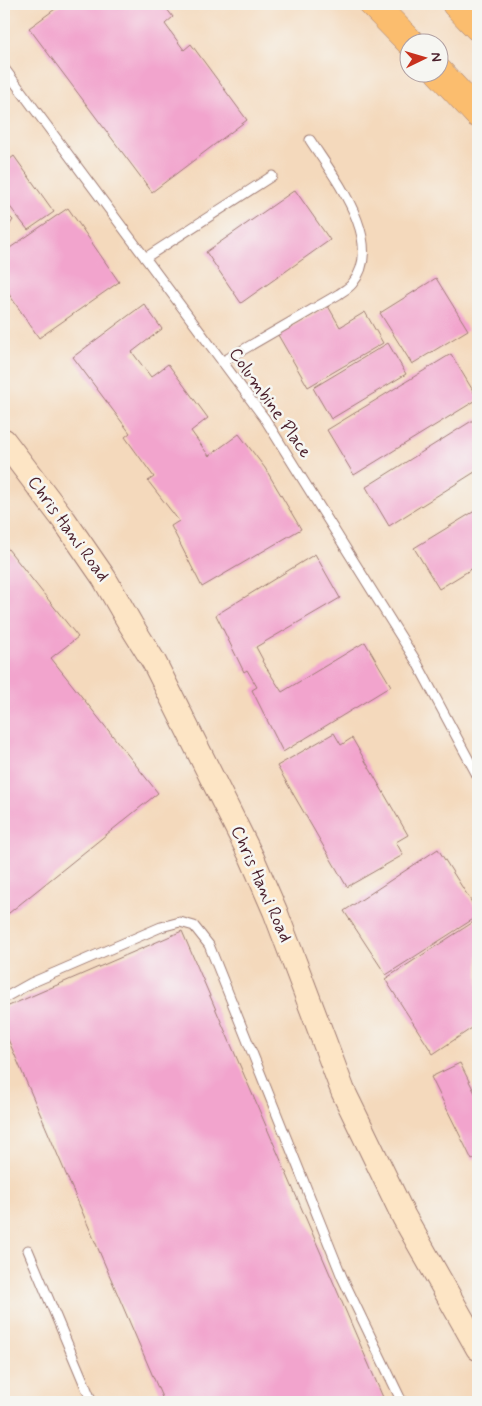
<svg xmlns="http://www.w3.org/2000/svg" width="482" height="1406" viewBox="0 0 482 1406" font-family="Mynerve,sans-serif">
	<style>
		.building { fill: #f2a4cd }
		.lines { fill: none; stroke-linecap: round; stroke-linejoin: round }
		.lane-casing { stroke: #9f7c74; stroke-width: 11 }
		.secondary-casing { stroke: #9f7c74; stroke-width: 26 }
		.highway-casing { stroke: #9f7c74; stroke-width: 29 }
		.lane { stroke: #fff; stroke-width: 9 }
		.secondary { stroke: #fde5c5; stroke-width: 24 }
		.highway { stroke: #fbbd6e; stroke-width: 28 }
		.labels { text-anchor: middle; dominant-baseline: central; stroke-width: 5; stroke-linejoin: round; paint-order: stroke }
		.street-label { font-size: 18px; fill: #4a1f2b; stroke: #f6f6f2 }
	</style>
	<rect width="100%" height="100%" fill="#f6f6f2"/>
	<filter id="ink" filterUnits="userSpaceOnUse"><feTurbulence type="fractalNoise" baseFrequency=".02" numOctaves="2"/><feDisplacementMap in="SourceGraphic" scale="10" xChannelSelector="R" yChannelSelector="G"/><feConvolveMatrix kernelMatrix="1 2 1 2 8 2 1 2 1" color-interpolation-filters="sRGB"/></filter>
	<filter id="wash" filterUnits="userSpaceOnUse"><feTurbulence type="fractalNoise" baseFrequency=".0096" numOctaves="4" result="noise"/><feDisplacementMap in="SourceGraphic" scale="20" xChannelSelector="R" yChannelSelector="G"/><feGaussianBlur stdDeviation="1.12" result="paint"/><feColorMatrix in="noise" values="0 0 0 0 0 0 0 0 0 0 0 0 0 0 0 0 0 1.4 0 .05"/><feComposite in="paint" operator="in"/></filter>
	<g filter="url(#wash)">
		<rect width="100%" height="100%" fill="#f4d9bc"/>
		<g id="blocks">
			<path class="building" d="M62,4H163L173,17L165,24L184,50L191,44L247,120L152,192L29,28Z
				M14,156L54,212L28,230L4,199V164Z
				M295,190L330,240L241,303L206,252Z
				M68,208L119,282L39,338L4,287V252Z
				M4,211L13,220L4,233Z
				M436,278L468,330L412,364L380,313Z
				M144,304L162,329L132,352L151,377L168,364L208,418L191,431L209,456L239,434L265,468L301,529L202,587L171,526L179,521L148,481L154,477L125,437L130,433L73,357Z
				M328,306L340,327L365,312L383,343L308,387L278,335Z
				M388,343L406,374L331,419L313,388Z
				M451,354L478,399L354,475L327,430Z
				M478,417V470L389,526L366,487Z
				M478,509V565L439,589L414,548Z
				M4,544L78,637L51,658L158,793L4,917Z
				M315,554L340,598L256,647L263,660L262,661L282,692L365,642L391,686L283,752L252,690L257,687L247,670L244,672L216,615Z
				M334,733L341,745L352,738L408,835L396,842L403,855L347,887L277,766Z
				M438,849L478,912V916L386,975L344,911Z
				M478,919V1024L433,1054L385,979Z
				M182,931L385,1402H164L4,1030V1008Z
				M460,1063L478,1099V1157L472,1160L431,1077Z"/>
		</g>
	</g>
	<g filter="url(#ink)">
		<use href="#blocks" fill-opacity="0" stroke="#9f7c74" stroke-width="1"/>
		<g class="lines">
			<g class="lane-casing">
				<path id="lane" d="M4,68L265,419L416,661L478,777
					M145,258L272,176
					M222,362L339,294C343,291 349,288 352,284C387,242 333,176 310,140
					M4,998L31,983L161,927L180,922L194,926L209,945L342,1277L402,1402
					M28,1250L92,1402"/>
			</g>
			<g class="secondary-casing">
				<path id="secondary" d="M4,441L64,520L104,578L131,625L154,662L252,858L275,911L343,1091L404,1217L478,1348"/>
			</g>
			<g class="highway-casing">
				<path id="highway" d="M373,4L410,42
					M456,4L478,27
					M439,72L478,114"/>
			</g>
			<use href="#lane" class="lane"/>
			<use href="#secondary" class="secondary"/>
			<use href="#highway" class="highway"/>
		</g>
	</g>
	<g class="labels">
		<g class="street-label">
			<text transform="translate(270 403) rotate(55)">Columbine Place</text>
			<text transform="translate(68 529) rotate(54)">Chris Hani Road</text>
			<text transform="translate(261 884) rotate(66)">Chris Hani Road</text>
		</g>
	</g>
	<rect width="482" height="1406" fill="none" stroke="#f6f6f2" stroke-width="20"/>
	<g transform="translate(424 58) rotate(85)"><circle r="24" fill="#f6f6f2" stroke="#b1a0a2"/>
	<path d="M0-4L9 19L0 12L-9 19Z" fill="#c8321e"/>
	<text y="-8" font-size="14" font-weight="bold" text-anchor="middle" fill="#4a1f2b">N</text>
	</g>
</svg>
